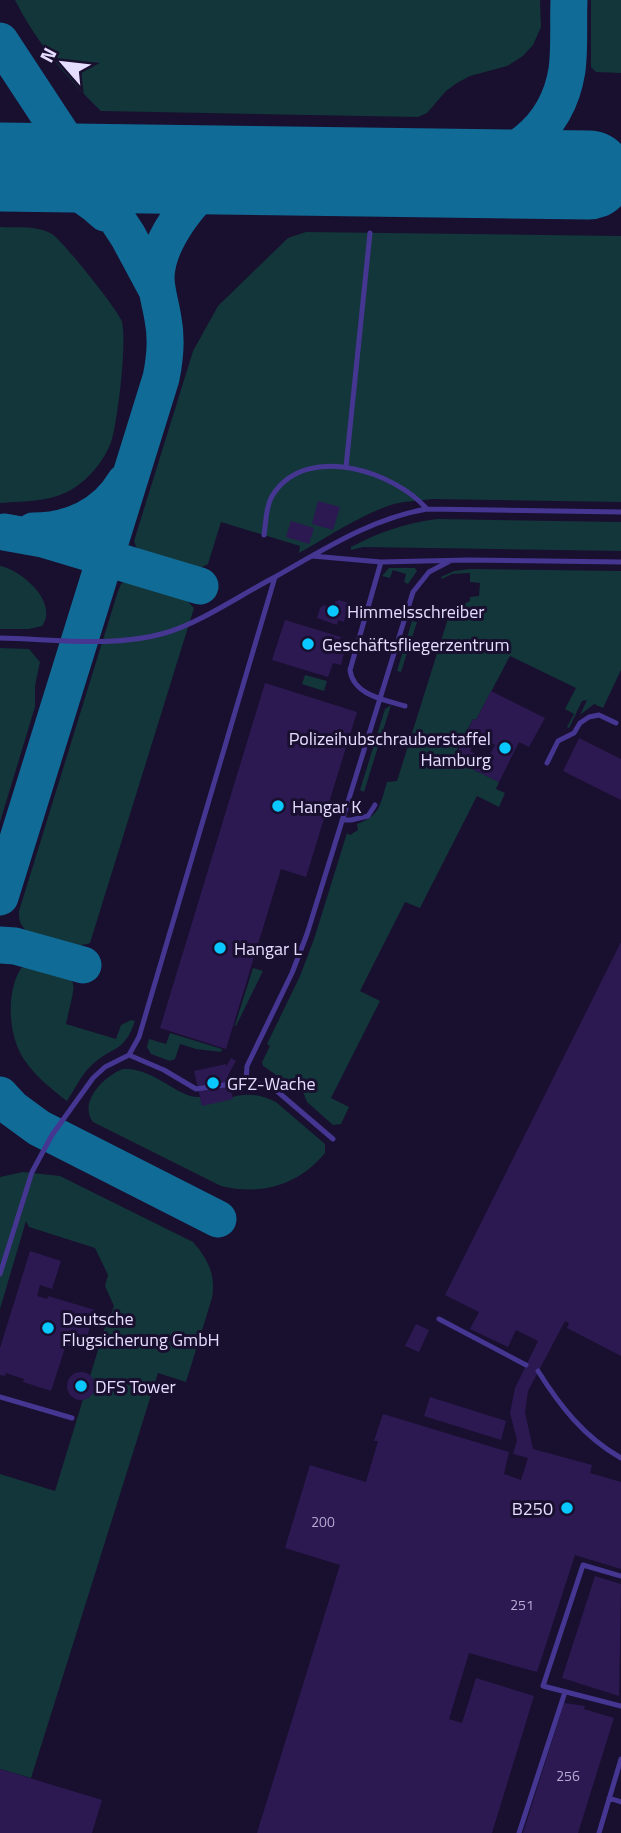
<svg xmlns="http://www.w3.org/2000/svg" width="621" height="1833" viewBox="0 0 621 1833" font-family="'Titillium Web',sans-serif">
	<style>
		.green { fill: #123639 }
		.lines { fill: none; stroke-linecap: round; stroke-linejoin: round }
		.taxiway { stroke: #116b97; stroke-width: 37 }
		.runway { stroke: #116b97; stroke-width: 89 }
		.building { fill: #2c1952; fill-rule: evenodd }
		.lane { stroke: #453692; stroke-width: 5 }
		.poi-dot { fill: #09c7ff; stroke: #190f2f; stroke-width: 2.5 }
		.labels { text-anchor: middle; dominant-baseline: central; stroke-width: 6; stroke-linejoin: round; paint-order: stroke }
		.number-label { font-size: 14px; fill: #b7acd4 }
		.poi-label { font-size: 18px; fill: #e5ddff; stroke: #190f2f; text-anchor: start }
	</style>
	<rect width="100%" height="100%" fill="#190f2f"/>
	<path class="green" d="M15,0H540L541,27L533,45L523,56L507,66L470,76L457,83L446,91L427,113L418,117L101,111C67,78 36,42 15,0Z
		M591,0H621V73L596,72L591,67Z
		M0,227C18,228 36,225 52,234C62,240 120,312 122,322C127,342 118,418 112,439C107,456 92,476 77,486C55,502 27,501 0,503Z
		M306,232L621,236V502L432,499C417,501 402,501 388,506C357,517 328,537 299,553L300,546L221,522L208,564C194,574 156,565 143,555C138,552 136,547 134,541L193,351L218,306L288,238Z
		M437,519L621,522V551L363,547L351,550V547C380,532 405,523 437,519Z
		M0,566C22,570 59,603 42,626L29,629H0Z
		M389,568H415L417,571L408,584L404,582L406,574L393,570L390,578L382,576Z
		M470,569L621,571V670L603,708L594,704L580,715L587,700L582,701L569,728L567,727L574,714L565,709L576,688L510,656L476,720L473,719L453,758L452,765L459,769L462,764L499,782L496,789L505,793L499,807L477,796L420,908L405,902L360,991L380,1001L331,1098L349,1107L341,1124L333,1125L307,1102L303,1092C288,1087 277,1074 263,1066L262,1062L270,1046L267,1044L300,976L314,939L347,833L350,835L358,830L357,824C380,816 380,805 387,782L397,781L450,612L440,607L451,610L470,601V597L479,596L480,583L470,582V573L452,574L442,579L441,577L454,571Z
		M131,578H136L178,591L194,608L90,943C76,949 32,941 23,927C19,922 19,917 19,911L118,591L121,584Z
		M412,621L417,622L401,672L397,671Z
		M0,648L29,649L40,662L35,686V707L0,822Z
		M305,675L327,681L324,691L302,684Z
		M391,705L364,792L360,790L385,709Z
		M31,965C83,980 77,973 66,1024L116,1039L121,1025L131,1020L135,1021C124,1053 114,1045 93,1064C82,1073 75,1089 67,1101C51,1089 34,1075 23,1058C8,1034 6,992 21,968Z
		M253,968L263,971L236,1026L235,1025Z
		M170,1033L222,1049L221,1052L196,1049L180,1044L175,1059L170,1061L151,1054L147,1047L149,1039L166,1044Z
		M123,1069C154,1067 179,1099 200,1097L202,1105C231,1099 246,1087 276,1102L325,1144V1153C299,1185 261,1196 221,1186L93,1122C78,1102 104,1076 123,1069Z
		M23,1172L60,1176L193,1242C208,1259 216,1275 212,1298L186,1382L158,1373L31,1778L0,1769V1474L55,1491L109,1314L111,1315L114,1306L105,1286L108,1275L95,1248L29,1227L26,1221L0,1309V1177Z"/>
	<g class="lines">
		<path class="taxiway" d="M0,41L128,236L157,290
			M0,167C39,173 76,185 105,213
			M451,172C509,163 557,133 567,70C570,47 568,23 569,0
			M33,531C70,531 105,516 125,482
			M4,532L43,539L200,586
			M0,897L161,378C165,359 167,339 163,319C161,305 156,291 156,277C157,243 190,196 219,180C230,173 243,172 255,170
			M0,945L15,946L83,965
			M0,1095L13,1109L39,1128L218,1219"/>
		<path class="runway" d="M0,167L589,175"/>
	</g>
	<path class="building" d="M318,501L340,507L333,530L312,524Z
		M291,521L314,528L309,544L286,537Z
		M339,600L349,603L344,622L338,620L337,625L317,618L320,608L324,605L333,608L335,602Z
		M285,620L341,637L336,651L344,653L341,665L333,663L328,677L272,660Z
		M265,683L357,712L306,877L281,869L226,1049L160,1028Z
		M491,691L545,718L529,747L519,742L499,782L462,764L459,769L451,765L473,719L476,720ZM478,736L495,745L487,760L470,751Z
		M579,738L621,759V800L563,771Z
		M621,942V1356L567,1328L569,1323L565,1321L528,1391L525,1412L533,1449L592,1465L590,1473L621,1482V1569L575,1555L537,1672L469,1653L449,1719L462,1723L476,1678L534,1696L492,1833H257L340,1565L285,1548L310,1465L366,1482L378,1441H374L383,1414L509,1452L504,1474L521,1480L528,1458L513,1454L517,1440L510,1413L515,1388L538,1341L516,1330L508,1347L470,1329L479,1312L445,1295Z
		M231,1058L236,1061L228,1075L233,1099L202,1106L194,1071L226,1064V1067Z
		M30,1251L61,1261L52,1289L40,1285L37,1296L47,1299L48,1296L95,1310L83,1350L66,1345L51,1391L23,1382L24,1379L6,1373L5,1376L0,1375V1348Z
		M416,1324L429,1330L419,1352L405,1346Z
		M67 1386a14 14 0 1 1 28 0a14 14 0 1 1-28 0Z
		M430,1397L506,1421L501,1440L424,1416Z
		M595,1576L621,1584L619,1696L562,1678Z
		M564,1703L585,1706L584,1709L614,1718L578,1833H523Z
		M0,1769L102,1800L92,1833H0Z"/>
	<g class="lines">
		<path class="lane" d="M346,467L370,233
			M264,535C266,522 266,504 274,493C309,443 395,472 427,509
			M312,556L381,562L468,560L621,562
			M381,562L350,670C353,695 385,700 405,706
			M0,638C53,639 114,648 165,633C200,623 242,594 275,577
			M547,763L558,741L574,733L580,723L589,717L599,715L616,723
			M342,820H351L368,816L375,805
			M129,1055L139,1037L275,577C323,550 372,518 427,509L621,512
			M246,1082L247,1066L292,973L307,934L413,592L429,572L450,561
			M0,1274L32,1172L52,1135L93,1078L105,1067L129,1055L164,1070L196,1089L246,1082L271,1086L333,1139
			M439,1319L526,1365
			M538,1371C560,1406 584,1437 621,1458
			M0,1397L72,1418
			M621,1576L583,1565L543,1686L621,1706
			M609,1798L621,1802
			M519,1833L565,1692
			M599,1833L621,1759"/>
	</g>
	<g class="poi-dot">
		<circle cx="333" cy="611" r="7"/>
		<circle cx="308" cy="644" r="7"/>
		<circle cx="505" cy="748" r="7"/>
		<circle cx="278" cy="806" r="7"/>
		<circle cx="220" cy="948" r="7"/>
		<circle cx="213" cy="1083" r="7"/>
		<circle cx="48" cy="1328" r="7"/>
		<circle cx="81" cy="1386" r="7"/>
		<circle cx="567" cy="1508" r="7"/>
	</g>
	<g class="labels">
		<g class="number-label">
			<text x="323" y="1521">200</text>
			<text x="522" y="1604">251</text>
			<text x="568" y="1775">256</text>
		</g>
		<g class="poi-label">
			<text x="347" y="611">Himmelsschreiber</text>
			<text x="322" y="644">Geschäftsfliegerzentrum</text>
			<text x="491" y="738" text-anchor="end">Polizeihubschrauberstaffel<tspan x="491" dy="21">Hamburg</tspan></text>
			<text x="292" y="806">Hangar K</text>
			<text x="234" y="948">Hangar L</text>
			<text x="227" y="1083">GFZ-Wache</text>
			<text x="62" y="1318">Deutsche<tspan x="62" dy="21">Flugsicherung GmbH</tspan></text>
			<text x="95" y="1386">DFS Tower</text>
			<text x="553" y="1508" text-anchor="end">B250</text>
		</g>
	</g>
	<g transform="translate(63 63) rotate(298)" stroke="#190f2f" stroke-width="5" paint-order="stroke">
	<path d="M0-5L12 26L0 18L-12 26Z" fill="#e5ddff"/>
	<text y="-10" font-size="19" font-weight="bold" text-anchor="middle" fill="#e5ddff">N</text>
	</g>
</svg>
